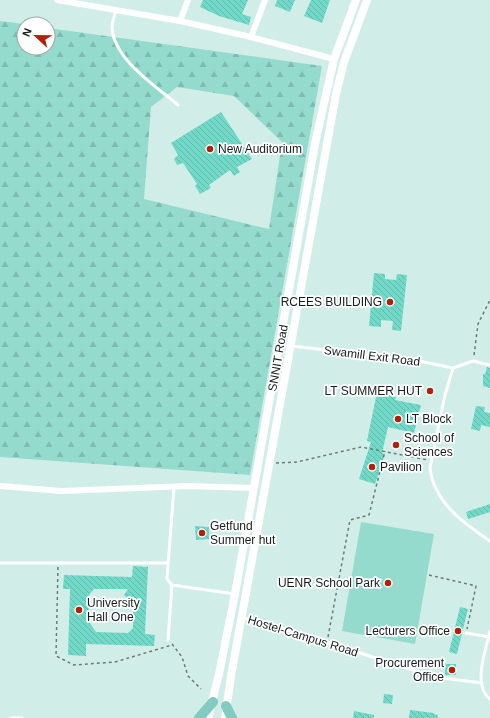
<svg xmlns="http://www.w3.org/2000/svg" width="490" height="718" viewBox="0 0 490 718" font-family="Helvetica,sans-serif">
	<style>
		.forest { fill: url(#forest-firs); fill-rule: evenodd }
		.garden { fill: #94dbce }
		.building { fill: url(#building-back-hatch); fill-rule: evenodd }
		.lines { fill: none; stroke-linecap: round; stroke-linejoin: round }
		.path { stroke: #697c78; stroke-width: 1.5; stroke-dasharray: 3 3; stroke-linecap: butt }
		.service { stroke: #fff; stroke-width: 3 }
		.minor { stroke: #fff; stroke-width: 6 }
		.tertiary { stroke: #fff; stroke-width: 8 }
		.primary { stroke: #83cac1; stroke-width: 10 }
		.poi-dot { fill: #af210b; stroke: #fff; stroke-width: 1.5 }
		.labels { text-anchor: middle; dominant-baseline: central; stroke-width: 3.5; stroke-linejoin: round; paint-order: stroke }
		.poi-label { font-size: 12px; fill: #141e1c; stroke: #fff; text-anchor: start }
		.street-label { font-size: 12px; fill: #141e1c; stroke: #fff }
	</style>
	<defs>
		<pattern id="forest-firs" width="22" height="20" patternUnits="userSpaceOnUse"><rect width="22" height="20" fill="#94dbce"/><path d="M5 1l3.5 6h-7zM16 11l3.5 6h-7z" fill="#7fbcb0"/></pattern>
		<pattern id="building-back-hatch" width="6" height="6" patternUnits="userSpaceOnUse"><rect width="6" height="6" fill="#72d9c8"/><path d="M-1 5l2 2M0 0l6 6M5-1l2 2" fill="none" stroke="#62baab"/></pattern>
	</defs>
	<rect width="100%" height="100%" fill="#d0eee7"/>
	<path class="forest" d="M0,21L24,24V48H48V28L322,66L250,475L0,457ZM177,87L234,96L282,142L269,229L144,199L151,107Z"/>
	<path class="garden" d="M361,522L434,534L415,644L342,631Z"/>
	<path class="building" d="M203,0H248L242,14L251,17L249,25L219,16L200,7Z
		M277,0H295L290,12L275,6Z
		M311,0H330L322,23L304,16Z
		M221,112L252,159L237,167L240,172L234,176L230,170L209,185L211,188L200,194L195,186L197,184L183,163L177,165L174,159L178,155L171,143Z
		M374,273L385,274V279L396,280L397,274L407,275L401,331L392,330L393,321L381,320V327L369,326Z
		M487,367L490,368V388L483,386V374H485Z
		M377,392L396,397L395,400L421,405L414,433L388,427L382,453L385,454L375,484L359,479L371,442L367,441Z
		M476,406L485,407L484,412L490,413V427L481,425L480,431L471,429Z
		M490,504V512L468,519L466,512Z
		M195,526L209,527V539L196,540Z
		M133,566L148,567L145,634L155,635L154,646L86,644V656L68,655L70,589H63L64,575L132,577ZM94,589H128L124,595L133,604V628L128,633L96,632L89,622V595Z
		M460,607L468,609L457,654L449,652Z
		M445,664H456V675H445Z
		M384,694L393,695L392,704L383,703Z
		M410,710L434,713V714L438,715V718H409Z
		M354,711L374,715V718H353Z"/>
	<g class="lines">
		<path class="path" d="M474,355L478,324L490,300
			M276,463L297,462L361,447L428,460
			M58,567L56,656L74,665L115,662L172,645
			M429,575L476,586L467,629
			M328,637L350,520L369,515L385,451
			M172,644L182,657L188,676L201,689"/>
		<path class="service" d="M116,9C115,15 112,22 112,27C113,59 156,86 178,105
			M291,346L414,360L453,368
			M453,368L445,395L430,468C434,502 463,523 490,541
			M453,368L473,361L490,365
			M0,563H168
			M172,585L167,579L174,487
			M172,585L235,594
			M243,618L273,625L435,677L482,683
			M490,631C486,649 472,686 490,699
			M466,633L490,637
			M168,640L172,585
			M11,718H22"/>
		<path class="minor" d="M57,0L180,21
			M188,0L180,21L251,37
			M265,0L251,37L334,59
			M0,486L61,491L189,486L254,488"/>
		<path class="tertiary" d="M208,718L219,674L235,594L315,144L334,59L356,0
			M225,718L231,676L336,94L344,62L367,0"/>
		<path class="primary" d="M226,706L232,718
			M199,718L213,702"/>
	</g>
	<g class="poi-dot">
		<circle cx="210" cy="149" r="4"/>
		<circle cx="390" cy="302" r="4"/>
		<circle cx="430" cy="391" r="4"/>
		<circle cx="398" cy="419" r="4"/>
		<circle cx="396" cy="445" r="4"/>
		<circle cx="372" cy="467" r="4"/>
		<circle cx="202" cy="533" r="4"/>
		<circle cx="388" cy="583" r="4"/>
		<circle cx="79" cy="610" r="4"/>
		<circle cx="458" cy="631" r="4"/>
		<circle cx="452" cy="670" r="4"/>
	</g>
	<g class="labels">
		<g class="poi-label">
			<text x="218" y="149">New Auditorium</text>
			<text x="382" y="302" text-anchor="end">RCEES BUILDING</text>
			<text x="422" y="391" text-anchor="end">LT SUMMER HUT</text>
			<text x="406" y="419">LT Block</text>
			<text x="404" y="438">School of<tspan x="404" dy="14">Sciences</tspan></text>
			<text x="380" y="467">Pavilion</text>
			<text x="210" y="526">Getfund<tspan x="210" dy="14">Summer hut</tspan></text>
			<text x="380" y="583" text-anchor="end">UENR School Park</text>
			<text x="87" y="603">University<tspan x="87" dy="14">Hall One</tspan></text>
			<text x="450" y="631" text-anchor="end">Lecturers Office</text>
			<text x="444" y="663" text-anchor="end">Procurement<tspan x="444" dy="14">Office</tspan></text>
		</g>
		<g class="street-label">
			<text transform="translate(372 356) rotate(7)">Swamill Exit Road</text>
			<text transform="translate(278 358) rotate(-80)">SNNIT Road</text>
			<text transform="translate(303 636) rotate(17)">Hostel-Campus Road</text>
		</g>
	</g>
	<g transform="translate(36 36) rotate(292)"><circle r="19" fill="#ffffff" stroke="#a1a5a4"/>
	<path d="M0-3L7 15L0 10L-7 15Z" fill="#af210b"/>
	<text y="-6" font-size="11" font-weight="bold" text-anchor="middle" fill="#141e1c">N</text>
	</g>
</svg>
